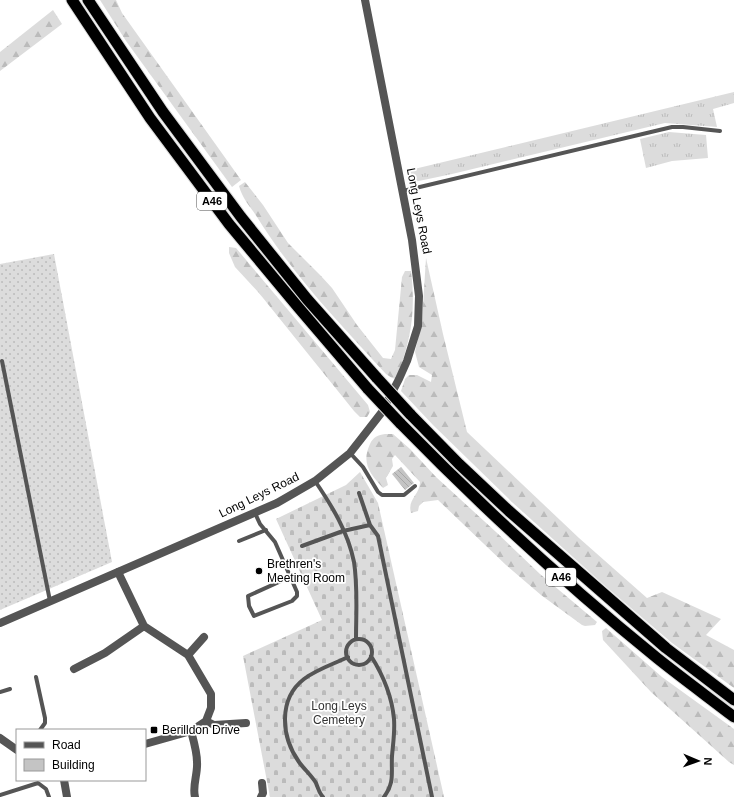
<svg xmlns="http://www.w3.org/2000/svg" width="734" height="797" viewBox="0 0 734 797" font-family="Arial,sans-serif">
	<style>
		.grass { fill: url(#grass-tufts) }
		.forest { fill: url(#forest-firs) }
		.cemetery { fill: url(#cemetery-stones) }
		.garden { fill: url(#garden-dots) }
		.building { fill: url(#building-back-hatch) }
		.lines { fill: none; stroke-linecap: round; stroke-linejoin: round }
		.trunk-casing { stroke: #dbdbdb; stroke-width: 13 }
		.service { stroke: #555; stroke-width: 4 }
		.minor { stroke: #555; stroke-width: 8 }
		.tertiary { stroke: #555; stroke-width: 8 }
		.trunk { stroke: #000; stroke-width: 11 }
		.trunk-bridge-casing { stroke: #dbdbdb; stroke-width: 13; stroke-linecap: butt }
		.trunk-bridge { stroke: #000; stroke-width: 11 }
		.poi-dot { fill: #000; stroke: #fff; stroke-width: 1.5 }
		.labels { text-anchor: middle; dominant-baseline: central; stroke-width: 3.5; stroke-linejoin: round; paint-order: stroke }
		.shield { fill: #fff; stroke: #4c4c4c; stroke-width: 1 }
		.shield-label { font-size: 11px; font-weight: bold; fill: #000 }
		.street-label { font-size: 12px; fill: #000; stroke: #fff }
		.poi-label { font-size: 12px; fill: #000; stroke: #fff; text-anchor: start }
		.park-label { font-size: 12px; fill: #333; stroke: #fff }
	</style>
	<defs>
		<pattern id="grass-tufts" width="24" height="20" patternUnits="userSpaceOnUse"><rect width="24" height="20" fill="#dcdcdc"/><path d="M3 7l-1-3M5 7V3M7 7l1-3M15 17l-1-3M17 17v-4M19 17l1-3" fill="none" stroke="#bbb"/></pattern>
		<pattern id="forest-firs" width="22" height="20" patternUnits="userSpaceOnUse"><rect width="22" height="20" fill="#dcdcdc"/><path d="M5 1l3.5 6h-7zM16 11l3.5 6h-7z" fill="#bbb"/></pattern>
		<pattern id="cemetery-stones" width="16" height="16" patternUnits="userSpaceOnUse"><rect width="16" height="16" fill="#dcdcdc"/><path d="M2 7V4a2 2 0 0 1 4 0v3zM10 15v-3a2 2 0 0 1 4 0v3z" fill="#bbb"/></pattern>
		<pattern id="garden-dots" width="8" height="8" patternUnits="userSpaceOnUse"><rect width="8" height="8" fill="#dcdcdc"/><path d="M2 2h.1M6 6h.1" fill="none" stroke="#bbb" stroke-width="1.8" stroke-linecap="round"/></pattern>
		<pattern id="building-back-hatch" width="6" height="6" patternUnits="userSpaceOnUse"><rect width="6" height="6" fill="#c4c4c4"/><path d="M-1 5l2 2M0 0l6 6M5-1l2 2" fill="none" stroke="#a7a7a7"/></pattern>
	</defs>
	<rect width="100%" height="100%" fill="#fff"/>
	<path class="grass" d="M734,92V103L713,109L717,127L665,123L452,174L414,182L410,170Z
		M669,132L706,135L708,158L672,161L646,168L640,139Z"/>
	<path class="forest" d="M100,0H116L122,13L241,180L232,187L126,41Z
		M53,10L62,24L0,71V52Z
		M245,182L263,205L288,243L321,276L332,288L357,325L383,358L391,359L395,350L402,277L405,271H411C416,312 411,341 396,379L392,378L386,374C340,324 293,275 257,217C250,206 243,200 239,186Z
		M229,247L236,248L368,405L370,412L367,417H360L354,411L259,293L235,267L229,253Z
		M426,258L443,334L467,432L579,538L647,598L662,592L721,619L706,635L734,650V688L672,643L604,585L513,503L433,425L401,391L405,379L409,375H417L431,382L432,375L419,367L415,352L422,321Z
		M385,434H393L410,449L436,477L496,532L540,574L597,622L595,625L585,626L582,625L541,595L506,565L438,500L423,502L419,506L418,511L411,513C407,499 420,495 420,482L395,455L392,459L393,466L386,478L388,485L383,488C370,474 361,463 370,444C373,437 378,435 385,434Z
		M606,628L662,677L734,729V765L729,762L651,692L603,640L602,631Z"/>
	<path class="cemetery" d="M360,472L378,503L444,797H270L243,656L322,620L276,519L346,485Z"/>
	<path class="garden" d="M54,254L112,562L0,610V264Z"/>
	<path class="building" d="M401,467L414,483L405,490L392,474Z"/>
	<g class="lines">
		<g class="trunk-casing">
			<path id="trunk" d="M72,0L150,118L229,224L298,307L368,389
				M88,0L163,112L241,217L307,299L377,378
				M410,414L459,464L509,511L666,648L734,700
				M400,423C481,506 567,585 657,658C682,678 708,697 734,717"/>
		</g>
		<path class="service" d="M403,191L672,127H683L720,131
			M2,361L50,601
			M350,453L363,467L378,492L382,495H404L415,486
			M315,481C332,506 348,532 354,562C358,587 356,614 356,639
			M255,513L260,524L275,542L297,592V596L292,601L254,616L249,606L248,596L290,577
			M370,525L378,536L432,797
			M239,541L266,530
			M302,546L343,531L370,525L359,493
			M346 652a13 13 0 1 1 26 0a13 13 0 1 1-26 0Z
			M371,656C383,675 392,697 394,719C395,732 393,744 392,756C391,773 395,782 384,797
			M36,677L45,718V723L40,730
			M0,692L10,689
			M0,795L38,783L46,789L49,797
			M323,797C319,793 318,788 316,783C312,776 304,769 299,762C281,737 278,699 304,679C317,669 334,664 348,657"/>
		<path class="minor" d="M118,572L144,626L188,655L211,694V708L206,721L191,731L145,744
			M188,655L204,637
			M74,669L105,653L144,626
			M206,721L214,725L246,723
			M191,731C194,742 197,752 197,762C198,774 192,786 195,797
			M0,738L17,750
			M64,780L67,797
			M261,797L263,793L262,783"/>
		<path class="tertiary" d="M0,623L277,503L315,481L350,453L361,439L382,412L399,379L407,361L418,326L419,296L412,240L365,0"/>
		<use href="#trunk" class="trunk"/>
		<g class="trunk-bridge-casing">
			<path id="trunk-bridge" d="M377,378L410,414
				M368,389L400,423"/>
		</g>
		<use href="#trunk-bridge" class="trunk-bridge"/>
	</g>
	<g class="poi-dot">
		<circle cx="259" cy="571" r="4"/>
		<rect x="150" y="726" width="8" height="8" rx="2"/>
	</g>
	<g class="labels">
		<g class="shield">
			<rect x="197" y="192" width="30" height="18" rx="3"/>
			<rect x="546" y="568" width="30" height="18" rx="3"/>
		</g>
		<g class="shield-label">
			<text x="212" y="201">A46</text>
			<text x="561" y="577">A46</text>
		</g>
		<g class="street-label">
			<text transform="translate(419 211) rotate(79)">Long Leys Road</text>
			<text transform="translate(259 495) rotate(-26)">Long Leys Road</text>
		</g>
		<g class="poi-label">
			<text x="267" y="564">Brethren's<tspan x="267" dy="14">Meeting Room</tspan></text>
			<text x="162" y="730">Berilldon Drive</text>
		</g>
		<g class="park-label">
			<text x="339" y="706">Long Leys<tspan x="339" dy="14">Cemetery</tspan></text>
		</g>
	</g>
	<rect x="16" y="729" width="130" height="52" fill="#ffffff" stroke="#999999"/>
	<rect x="24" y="742" width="20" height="6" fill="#555555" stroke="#999999"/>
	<text x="52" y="749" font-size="12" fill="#000000">Road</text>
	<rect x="24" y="759" width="20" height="12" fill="#c4c4c4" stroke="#999999"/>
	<text x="52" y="769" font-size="12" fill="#000000">Building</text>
	<g transform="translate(698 761) rotate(92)" stroke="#ffffff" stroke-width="3" paint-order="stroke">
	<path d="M0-3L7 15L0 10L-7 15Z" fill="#000000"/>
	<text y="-6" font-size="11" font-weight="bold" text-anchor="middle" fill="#000000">N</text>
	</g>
</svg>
